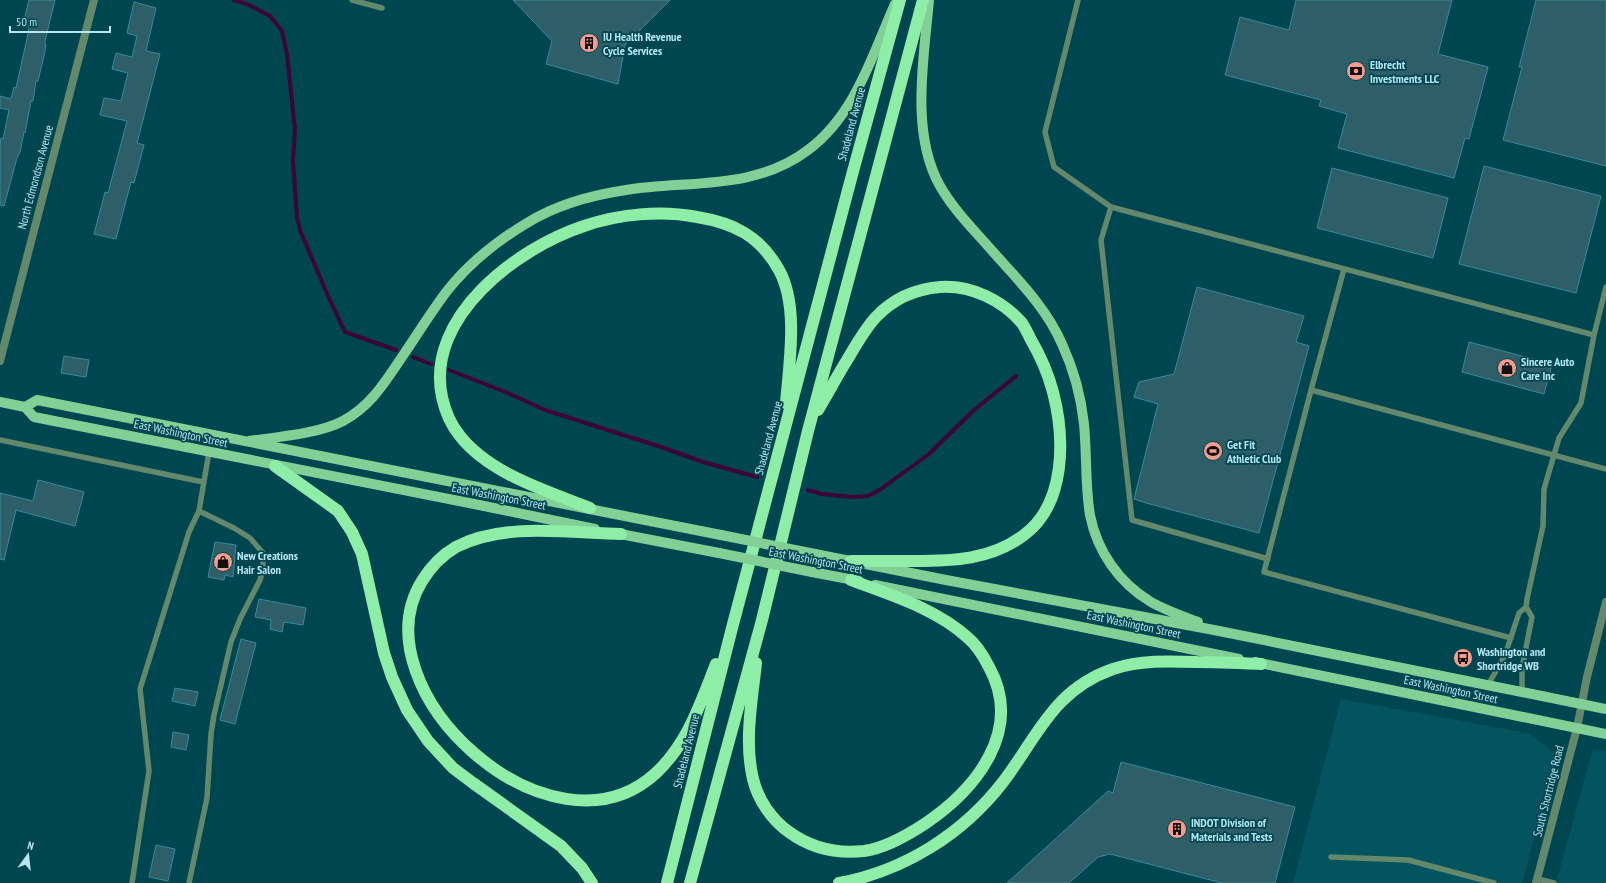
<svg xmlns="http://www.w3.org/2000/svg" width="1606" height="883" viewBox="0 0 1606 883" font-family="'PT Sans Narrow',sans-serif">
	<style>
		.built { fill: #045460 }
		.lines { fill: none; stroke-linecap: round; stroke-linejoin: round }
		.stream { stroke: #3d043a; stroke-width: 4 }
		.building { fill: #2e5e67; stroke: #348c9b }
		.lane { stroke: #63886b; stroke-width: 5.5 }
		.street { stroke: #63886b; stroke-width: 8 }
		.primary { stroke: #82d095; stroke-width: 10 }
		.highway { stroke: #8eeda6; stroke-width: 12 }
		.primary-bridge { stroke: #82d095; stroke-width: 10 }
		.labels { text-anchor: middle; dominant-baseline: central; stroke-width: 3.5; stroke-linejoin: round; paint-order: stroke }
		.poi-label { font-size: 12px; font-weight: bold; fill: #b5e7f0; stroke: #004650; text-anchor: start }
		.street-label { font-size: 12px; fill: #b5e7f0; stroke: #004650 }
	</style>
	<rect width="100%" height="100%" fill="#004650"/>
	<path class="built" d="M1341,699L1528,733L1557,754L1522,883H1293Z
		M1593,749L1606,751V883H1556Z"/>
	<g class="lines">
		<path class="stream" d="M234,0L247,4L270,16L282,31L287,54L295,130L293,161L297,217L300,230L328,296L345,332L396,350
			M413,357L431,364
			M449,370L508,393L545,410L664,448L703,462L757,477
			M808,490L822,494L853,497L868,496L881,489L929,454L973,411L1016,376"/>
	</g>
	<path class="building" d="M29,0H55L45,41V45H46L44,56L38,81H36L33,101H31L25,133L24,132L20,152L17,158L4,206L0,205V145L1,138L3,139L9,110L0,108V96L11,99L14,87L16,88L28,34L29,26L23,25Z
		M513,0H670L625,45L618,84L546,64L552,41Z
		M1296,0H1452L1438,54L1488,67L1469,139L1465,138L1454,178L1338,148L1347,114L1319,106L1321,100L1225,75L1240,17L1289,30Z
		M1536,0H1606V166L1503,140L1522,67H1519Z
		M134,2L156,8L146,51L160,54L137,143L144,145L134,183L131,182L116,239L94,234L105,192L108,193L127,121L100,115L104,98L121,101L128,73L112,69L116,53L132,57L137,36L127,33Z
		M1484,166L1601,196L1576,293L1459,264Z
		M1332,168L1448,198L1433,258L1317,228Z
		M1197,287L1304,316L1296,342L1309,346L1259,533L1146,503L1134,499L1158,404L1134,397L1139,382L1174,374Z
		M1469,342L1552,364L1544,394L1462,372Z
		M64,356L89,360L86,377L61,373Z
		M38,480L84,492L75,526L16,510L4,560L0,559V493L33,501Z
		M215,542L236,545L233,577L225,575L224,580L208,577Z
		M259,599L306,608L303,625L284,622L282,632L270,629L271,620L255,617Z
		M241,639L256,643L235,724L220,720Z
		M175,688L198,692L195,706L172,701Z
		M173,732L189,735L186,750L171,747Z
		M1121,762L1295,807L1275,883H1222L1110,854L1098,857L1069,883H1007L1108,791L1113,793Z
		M156,845L175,849L168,881L149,877Z"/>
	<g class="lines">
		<path class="lane" d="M352,0L382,8
			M1078,0L1045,132L1054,167L1111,207L1594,335
			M1111,207L1101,240L1132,520L1268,559
			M1344,269L1311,390L1606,469
			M1311,390L1264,572L1511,638
			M0,440L203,482
			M1488,685L1505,655L1519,613L1526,607
			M1522,692V668L1532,617L1526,607L1527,599L1543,526L1544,489L1559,438L1581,403L1594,335L1606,287
			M1331,857L1408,860L1494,883
			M1538,879L1554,883
			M132,883L149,771L140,689L189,532L199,511L209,452
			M189,883L207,798L211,734L214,715L231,642L240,619L260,580L263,569V553L250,538L234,528L199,511"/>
		<path class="street" d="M0,361L94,0
			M1536,883L1577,728L1587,677L1606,602"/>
		<path class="primary" d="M929,0C924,58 910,133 940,186C955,212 976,232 995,254C1020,282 1047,309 1062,344C1074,370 1081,396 1084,424C1087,454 1085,486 1090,515C1097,551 1119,583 1151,602C1165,610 1182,616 1198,622
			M0,402L25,407L34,417L484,506L595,529
			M25,407L37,400L721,535
			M249,441C277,437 318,434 343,421C371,406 385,382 402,357C417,335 431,312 447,291C469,263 497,241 527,223C556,205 592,195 626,190C688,180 754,191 808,150C855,115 872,56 895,4
			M615,533L719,553
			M815,554L946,580L1214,630L1606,709
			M812,572L859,581
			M875,585L1239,659
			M1255,662L1606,734"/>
		<path class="highway" d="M818,410C827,395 835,380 844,365C854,349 863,331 876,317C893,299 916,289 940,287C971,285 1002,300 1022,323C1025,328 1028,333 1030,338C1040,355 1048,373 1053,392C1065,438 1066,504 1024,535C991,560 953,561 913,561C892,561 871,561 851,561
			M275,466L338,511L352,532L362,554L384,653L392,677L407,710L428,741L453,768L473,783L561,846L582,868L592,883
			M590,508C547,491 490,474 460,436C451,425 445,411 442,397C425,317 517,248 584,226C619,214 660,210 697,217C734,223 760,236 779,270C799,306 789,364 786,403
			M621,534C569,533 503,522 456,547C442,555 430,568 422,581C355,690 552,869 656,773C688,743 700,704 716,664
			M756,663C752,701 744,741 753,779C758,800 772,820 789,832C811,848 837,854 864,851C886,848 908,835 926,823C976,789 1024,730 989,667C984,657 977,645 967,637C935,608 890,595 851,580
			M667,883L732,628L852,175L900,0
			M690,883L762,620L808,431L923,0
			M839,883C904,871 963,834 1003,782C1038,736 1053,690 1113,669C1140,660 1168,661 1197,662C1218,662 1239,663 1261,664"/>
		<path class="primary-bridge" d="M721,535L815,554
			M719,553L812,572"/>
	</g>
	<defs>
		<g id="building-disc" transform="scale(1)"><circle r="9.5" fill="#f49d8d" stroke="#004650"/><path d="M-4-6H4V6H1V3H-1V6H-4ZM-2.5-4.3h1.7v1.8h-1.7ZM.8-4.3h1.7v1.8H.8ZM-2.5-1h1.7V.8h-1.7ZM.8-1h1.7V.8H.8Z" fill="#111"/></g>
		<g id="bank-disc" transform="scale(1)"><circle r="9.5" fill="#f49d8d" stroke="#004650"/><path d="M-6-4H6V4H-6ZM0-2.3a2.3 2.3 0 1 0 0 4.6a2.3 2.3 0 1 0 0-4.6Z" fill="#111"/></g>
		<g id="shop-disc" transform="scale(1)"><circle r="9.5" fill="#f49d8d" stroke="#004650"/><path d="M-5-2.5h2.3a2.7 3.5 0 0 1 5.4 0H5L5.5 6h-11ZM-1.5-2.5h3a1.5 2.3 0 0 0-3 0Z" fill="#111"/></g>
		<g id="stadium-disc" transform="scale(1)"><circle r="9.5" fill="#f49d8d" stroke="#004650"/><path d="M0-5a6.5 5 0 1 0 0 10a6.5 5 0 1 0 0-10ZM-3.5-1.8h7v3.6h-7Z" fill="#111"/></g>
		<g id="bus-disc" transform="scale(1)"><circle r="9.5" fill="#f49d8d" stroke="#004650"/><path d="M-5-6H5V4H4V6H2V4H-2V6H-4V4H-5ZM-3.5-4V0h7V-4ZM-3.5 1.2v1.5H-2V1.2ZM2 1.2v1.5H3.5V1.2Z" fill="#111"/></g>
	</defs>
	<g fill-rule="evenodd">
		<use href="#building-disc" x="589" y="43"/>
		<use href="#bank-disc" x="1356" y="71"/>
		<use href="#shop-disc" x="1507" y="368"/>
		<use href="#stadium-disc" x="1213" y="451"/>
		<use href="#shop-disc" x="223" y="562"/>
		<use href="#bus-disc" x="1463" y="658"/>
		<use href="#building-disc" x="1177" y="829"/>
	</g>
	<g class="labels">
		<g class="poi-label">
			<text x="603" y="36">IU Health Revenue<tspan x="603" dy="14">Cycle Services</tspan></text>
			<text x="1370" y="64">Elbrecht<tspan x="1370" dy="14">Investments LLC</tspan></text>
			<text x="1521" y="361">Sincere Auto<tspan x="1521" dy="14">Care Inc</tspan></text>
			<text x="1227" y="444">Get Fit<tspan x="1227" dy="14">Athletic Club</tspan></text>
			<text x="237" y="555">New Creations<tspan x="237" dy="14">Hair Salon</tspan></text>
			<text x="1477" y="651">Washington and<tspan x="1477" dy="14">Shortridge WB</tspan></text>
			<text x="1191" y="822">INDOT Division of<tspan x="1191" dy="14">Materials and Tests</tspan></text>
		</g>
		<g class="street-label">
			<text transform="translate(851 124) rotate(-75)">Shadeland Avenue</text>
			<text transform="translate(35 177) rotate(-75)">North Edmondson Avenue</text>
			<text transform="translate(181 433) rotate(12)">East Washington Street</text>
			<text transform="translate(768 438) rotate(-75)">Shadeland Avenue</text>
			<text transform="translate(499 496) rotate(11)">East Washington Street</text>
			<text transform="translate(816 560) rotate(11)">East Washington Street</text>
			<text transform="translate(1134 624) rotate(12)">East Washington Street</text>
			<text transform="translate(1451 689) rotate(12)">East Washington Street</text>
			<text transform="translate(686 751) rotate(-76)">Shadeland Avenue</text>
			<text transform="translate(1548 791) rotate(-76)">South Shortridge Road</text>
		</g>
	</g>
	<g transform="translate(28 855) rotate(15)" stroke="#004650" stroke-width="3" paint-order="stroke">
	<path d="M0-3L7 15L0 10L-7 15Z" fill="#b5e7f0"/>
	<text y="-6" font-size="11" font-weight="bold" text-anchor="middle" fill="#b5e7f0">N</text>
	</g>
	<path d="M10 26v6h100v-6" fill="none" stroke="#b5e7f0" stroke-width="2"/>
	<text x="16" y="26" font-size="12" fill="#b5e7f0" stroke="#004650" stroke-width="3" paint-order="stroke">50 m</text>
</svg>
